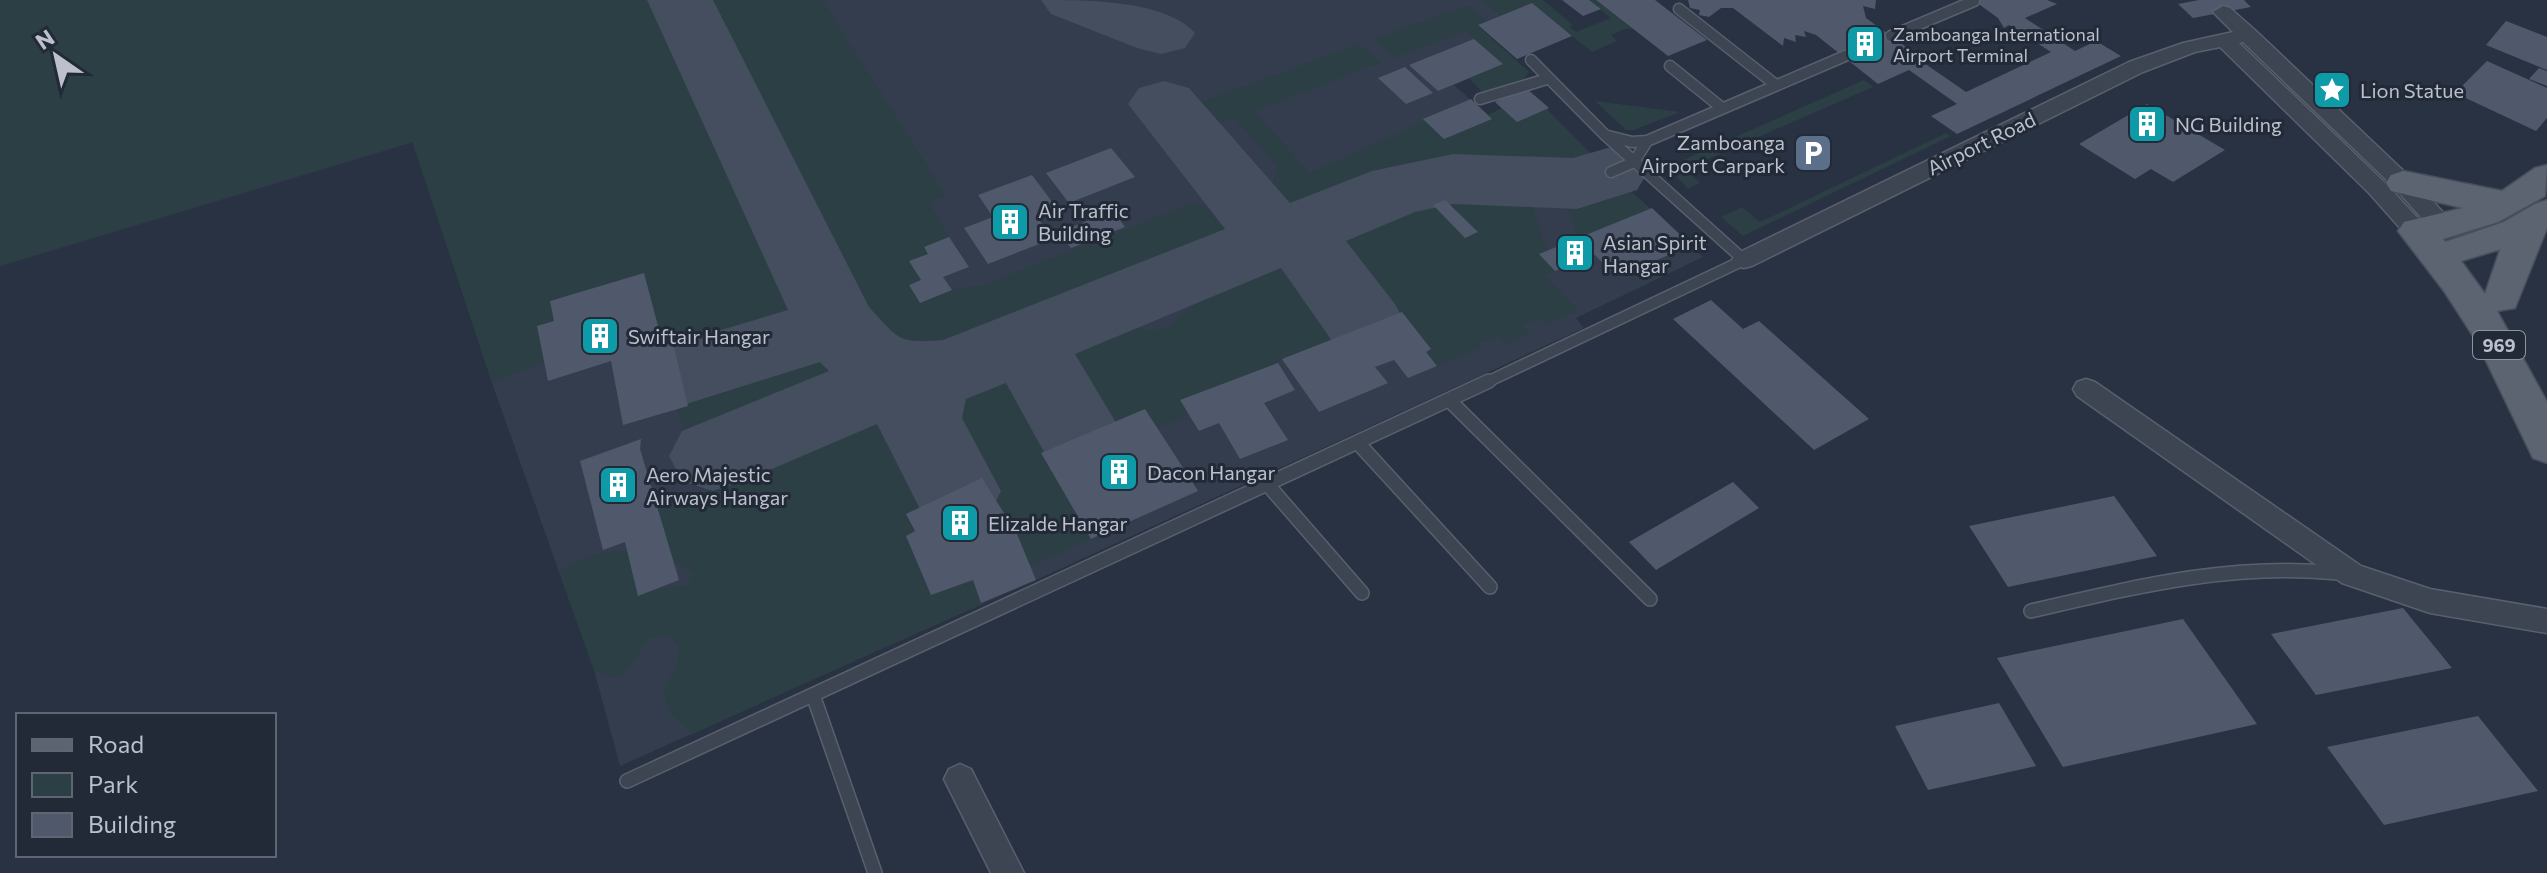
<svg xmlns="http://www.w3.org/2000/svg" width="2547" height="873" viewBox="0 0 2547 873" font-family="Commissioner,sans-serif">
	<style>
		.airport { fill: #343d4d }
		.green { fill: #2b3f44 }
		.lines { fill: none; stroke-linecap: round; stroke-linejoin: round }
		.taxiway { fill: #444e5e; fill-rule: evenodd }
		.building { fill: #50596b }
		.lane-far1-casing { stroke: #59606d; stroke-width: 13 }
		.lane-casing { stroke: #59606d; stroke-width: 16 }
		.street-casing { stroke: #59606d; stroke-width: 3 }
		.primary-casing { stroke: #474e5c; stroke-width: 3 }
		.lane-far1 { stroke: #3d4553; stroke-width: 10 }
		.lane { stroke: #3d4553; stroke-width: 13 }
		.street { fill: #3d4553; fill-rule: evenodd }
		.primary { fill: #5c6472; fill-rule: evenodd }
		.labels { text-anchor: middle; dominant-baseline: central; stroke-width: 6; stroke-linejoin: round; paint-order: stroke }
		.far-poi-label { font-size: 18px; fill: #bbc0cc; stroke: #222a38; text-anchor: start }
		.shield { fill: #222a38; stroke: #8d93a0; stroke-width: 2 }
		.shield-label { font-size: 18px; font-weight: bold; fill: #bbc0cc }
		.poi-label { font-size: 20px; fill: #bbc0cc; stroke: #222a38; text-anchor: start }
		.street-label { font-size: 20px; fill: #bbc0cc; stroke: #222a38 }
	</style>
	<rect width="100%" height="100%" fill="#293243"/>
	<path class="airport" d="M0,0H1543L1465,30L1503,64L1454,85L1488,115L1502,109L1495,102L1526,88L1601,164L1703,257L1576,318L1584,328L1036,580L620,766L594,670L492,383L413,142L0,266Z"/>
	<path class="green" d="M0,0H668L807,299C806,308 804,314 796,320C773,338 707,351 677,360L663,345L644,274L554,321L537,327L544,362L492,383L412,141L0,266Z
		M695,0H822L946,196L928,202L949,237L928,254L909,262L921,280L909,286L920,303L952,290L981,286L1191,204L1237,210L1247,222L1246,233L1235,242L960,354C922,365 888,355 861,325Z
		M1482,0H1543L1573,25L1570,27L1576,32L1611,18L1589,0H1596L1634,30L1627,28L1611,35L1617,41L1592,52L1532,4L1501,16Z
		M1468,5L1487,21L1478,26L1529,72L1523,80L1484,94L1469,78L1503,64L1465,31L1394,58L1375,39Z
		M1359,44L1380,63L1254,111L1310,173L1426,121L1491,119L1488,115L1502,108L1545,110L1601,164L1573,176L1447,168L1414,172L1383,181L1301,215L1271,212L1254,194L1271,188L1277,167L1235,118L1201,130L1191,117L1195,108L1207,100Z
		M1864,80L1873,87L1685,169L1700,183L1688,189L1670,169L1674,164Z
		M1595,101L1680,112L1634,130H1626Z
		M1946,133L1951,136L1743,236L1721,217L1742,207L1760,222Z
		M1619,180L1648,210L1579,238L1562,197L1565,194H1583Z
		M1467,187L1510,190L1530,201L1547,251L1539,255L1555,271L1545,276L1578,311L1546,324L1539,318L1522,325L1529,334L1506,344L1499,336L1479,343L1481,348L1437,366L1426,352L1431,349L1402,312L1373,323L1329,264L1328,246L1345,226L1410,200H1422L1433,205L1465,238L1477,231L1445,200L1444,194L1446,190Z
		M1275,255L1302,258L1314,269L1358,329L1282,359L1189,414L1158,429L1145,409L1093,431L1052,362L1059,347L1107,327L1128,325L1151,331L1170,326L1220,277Z
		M808,347C834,353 850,374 876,380L709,447L702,428L685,434L677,409L688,405L683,383L784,351Z
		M1002,366H1016L1026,372L1066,442L1042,453L1091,539L1029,566L968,485L932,425L935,403L945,392Z
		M895,391L906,394L908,403L905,420L945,496L906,514L915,531L906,537L930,595L973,580L981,603L693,734L670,713L663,692L677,665L679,645L668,635L648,638L624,674L610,677L594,670L559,572C579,558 603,551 627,551L638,595L657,589L686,586L694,573L660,552L658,510L722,486L715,465Z"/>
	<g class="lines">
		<path class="taxiway" d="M647,0H713L869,307C899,339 897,344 943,340L1225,229L1128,104L1139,88L1164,81L1189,88L1290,203L1372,171L1453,154L1573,158L1611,147L1637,154L1648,172L1637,190L1577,209L1453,204L1415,212L1346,241L1395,304L1407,326L1395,348L1366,356L1337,348L1281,268L1075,354L1124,436L1111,461L1080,471L1049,461L1006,383L966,399L962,418L1001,491L988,517L956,528L924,517L877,424L744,481L713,491L682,481L669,456L682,431L829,371L820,362L680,406L650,397L638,374L650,351L788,310Z
			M1041,0C1088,0 1165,0 1195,33L1185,48L1161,54L1137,48L1051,14Z"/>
	</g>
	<path class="building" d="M1562,0H1589L1601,9L1583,16Z
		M1596,0H1655L1707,40L1668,56Z
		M1688,0H1876L1875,9L1863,6L1866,18L1906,47L1933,59L1924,63L1966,92L2051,52L2009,25L2004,28L1998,18L1973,0H2047L2057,4L2025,18L2075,51L2096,41L2121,56L1957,134L1931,116L1957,104L1909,70L1878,84L1816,35L1804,31L1806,37L1795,35L1796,42L1784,38L1783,46L1733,8H1721L1709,17L1699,15L1700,10L1690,8Z
		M2199,0H2244L2251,7L2193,18L2178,4Z
		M1532,3L1572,36L1517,59L1478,25Z
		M2506,21L2547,37V70L2486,45Z
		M1474,39L1503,64L1438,91L1409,65Z
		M2487,61L2547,88V118L2536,131L2455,93Z
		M1405,67L1433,93L1406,104L1378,78Z
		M2539,68L2547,71V86L2529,79Z
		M1526,88L1549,108L1517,122L1495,102Z
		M1471,99L1492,119L1444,139L1423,119Z
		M2147,104L2225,150L2173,182L2151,169L2135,179L2079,144Z
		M1111,148L1135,177L1069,203L1046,173Z
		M1032,175L1056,207L1036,215L1052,239L988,264L964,228L993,217L978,195Z
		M1445,200L1478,232L1465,238L1433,205Z
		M1652,208L1691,245L1628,273L1620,267L1610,271L1595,255L1555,271L1539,254Z
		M1113,211L1125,227L1071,248L1059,232Z
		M949,237L969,267L943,277L952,290L920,303L909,285L921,280L909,261L928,254L924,247Z
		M644,273L663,345L673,343L688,406L623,425L611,361L548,381L537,326L554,321L550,301Z
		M1711,300L1743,329L1759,321L1869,419L1814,450L1673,319Z
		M1402,312L1431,349L1426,352L1437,366L1408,378L1394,360L1375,367L1388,383L1319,412L1282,359Z
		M1278,363L1295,390L1264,403L1288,440L1240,459L1219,423L1199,431L1180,400Z
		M1145,409L1198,491L1091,539L1041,453Z
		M641,439L640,449L679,580L638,596L625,542L603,550L580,461Z
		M982,478L1017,534L1036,580L981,603L973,580L931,595L906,536L915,531L906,514Z
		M1733,482L1759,508L1656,570L1629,542Z
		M2114,496L2157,556L2008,587L1969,526Z
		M2403,608L2452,668L2316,695L2271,634Z
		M2183,619L2257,724L2063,767L1997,658Z
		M1999,703L2036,766L1928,790L1895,726Z
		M2478,716L2538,791L2384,825L2327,747Z"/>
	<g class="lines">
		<g class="lane-far1-casing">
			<path id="lane-far1" d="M1679,9L1776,85
				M1891,36L1974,1
				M1670,66L1722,108
				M1480,99L1547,79
				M1608,136L1632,142L1647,141L1845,56
				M1611,172L1634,162L1647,141
				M1485,383L1744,260L1605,135L1531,60"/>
		</g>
		<g class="lane-casing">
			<path id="lane" d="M1449,400L1650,599
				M1358,443L1490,587
				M1268,485L1362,593
				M2031,611C2134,587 2233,562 2339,573
				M813,695L875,873
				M627,781L1489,381"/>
		</g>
		<g class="street-casing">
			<path id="street" d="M2223,6L2230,8L2256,31L2411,178L2452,222L2455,228L2452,234H2436L2395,188L2243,42L2239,43L2385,183L2424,225L2427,231L2424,237H2408L2369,193L2220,47L2195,52L2143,72L1752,266L1744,268L1736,266L1732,260L1736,254L2129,62L2183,43L2233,32L2213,12Z
				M2086,379L2095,382L2361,566L2430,589L2547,609V633L2430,613L2342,583L2077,396L2073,389L2077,382Z
				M960,764L971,769L1024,873H991L944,779L949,769Z"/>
		</g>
		<g class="primary-casing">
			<path id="primary" d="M2547,165L2545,196L2498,222L2443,239L2445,242L2504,222L2535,204L2547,200V228L2515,308L2497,311L2547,402V463L2533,458L2477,342L2444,291L2398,231L2404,222L2463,208L2391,191L2386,183L2391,175L2403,171L2502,191L2535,168ZM2501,249L2500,250L2485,294L2461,261Z"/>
		</g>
		<use href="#lane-far1" class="lane-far1"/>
		<use href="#lane" class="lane"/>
		<use href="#street" class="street"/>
		<use href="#primary" class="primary"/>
	</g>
	<defs>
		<g id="building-square" transform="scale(2)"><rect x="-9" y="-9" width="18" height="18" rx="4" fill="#0f9aa8" stroke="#222a38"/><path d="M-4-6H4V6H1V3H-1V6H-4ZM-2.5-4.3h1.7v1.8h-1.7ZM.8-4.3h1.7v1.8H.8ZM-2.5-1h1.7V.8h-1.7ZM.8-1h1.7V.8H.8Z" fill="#fff"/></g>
		<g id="sight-square" transform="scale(2)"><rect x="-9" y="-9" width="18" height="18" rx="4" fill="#0f9aa8" stroke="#222a38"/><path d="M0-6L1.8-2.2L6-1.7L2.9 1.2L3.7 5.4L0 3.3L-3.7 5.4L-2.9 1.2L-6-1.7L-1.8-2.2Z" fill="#fff"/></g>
		<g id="parking-square" transform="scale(2)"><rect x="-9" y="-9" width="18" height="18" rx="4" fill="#5c6f8a" stroke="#222a38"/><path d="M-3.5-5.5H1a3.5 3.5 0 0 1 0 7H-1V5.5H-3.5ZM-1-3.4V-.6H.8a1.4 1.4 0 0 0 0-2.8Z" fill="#fff"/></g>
	</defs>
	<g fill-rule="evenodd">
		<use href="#building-square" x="1865" y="44"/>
		<use href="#sight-square" x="2332" y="90"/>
		<use href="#building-square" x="2147" y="124"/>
		<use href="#parking-square" x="1813" y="153"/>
		<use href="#building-square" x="1010" y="222"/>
		<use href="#building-square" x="1575" y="253"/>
		<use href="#building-square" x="600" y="336"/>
		<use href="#building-square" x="1119" y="472"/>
		<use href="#building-square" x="618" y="485"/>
		<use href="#building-square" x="960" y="523"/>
	</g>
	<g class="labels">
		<g class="far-poi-label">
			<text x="1893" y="34">Zamboanga International<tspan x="1893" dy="21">Airport Terminal</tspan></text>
		</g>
		<rect class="shield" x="2473" y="331" width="52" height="28" rx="6"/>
		<g class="shield-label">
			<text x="2499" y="345">969</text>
		</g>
		<g class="poi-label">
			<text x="2360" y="90">Lion Statue</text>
			<text x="2175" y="124">NG Building</text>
			<text x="1785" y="142" text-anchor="end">Zamboanga<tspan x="1785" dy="23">Airport Carpark</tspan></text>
			<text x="1038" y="210">Air Traffic<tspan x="1038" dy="23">Building</tspan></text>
			<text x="1603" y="242">Asian Spirit<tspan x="1603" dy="23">Hangar</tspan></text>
			<text x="628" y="336">Swiftair Hangar</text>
			<text x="1147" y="472">Dacon Hangar</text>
			<text x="646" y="474">Aero Majestic<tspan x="646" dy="23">Airways Hangar</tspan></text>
			<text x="988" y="523">Elizalde Hangar</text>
		</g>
		<g class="street-label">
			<text transform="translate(1981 143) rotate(-26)">Airport Road</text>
		</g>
	</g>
	<rect x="16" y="713" width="260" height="144" fill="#222a38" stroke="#5f6673" stroke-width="2"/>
	<rect x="32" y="739" width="40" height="12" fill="#5c6472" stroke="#5f6673" stroke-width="2"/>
	<text x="88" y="753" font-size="24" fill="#bbc0cc">Road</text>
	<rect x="32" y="773" width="40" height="24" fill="#2b3f44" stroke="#5f6673" stroke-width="2"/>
	<text x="88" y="793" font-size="24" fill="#bbc0cc">Park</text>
	<rect x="32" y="813" width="40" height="24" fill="#50596b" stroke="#5f6673" stroke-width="2"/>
	<text x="88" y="833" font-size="24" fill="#bbc0cc">Building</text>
	<g transform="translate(56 56) rotate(326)" stroke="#222a38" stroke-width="6" paint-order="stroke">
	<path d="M0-6L14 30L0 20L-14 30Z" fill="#bbc0cc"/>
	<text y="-12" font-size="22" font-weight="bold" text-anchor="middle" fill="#bbc0cc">N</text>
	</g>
</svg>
